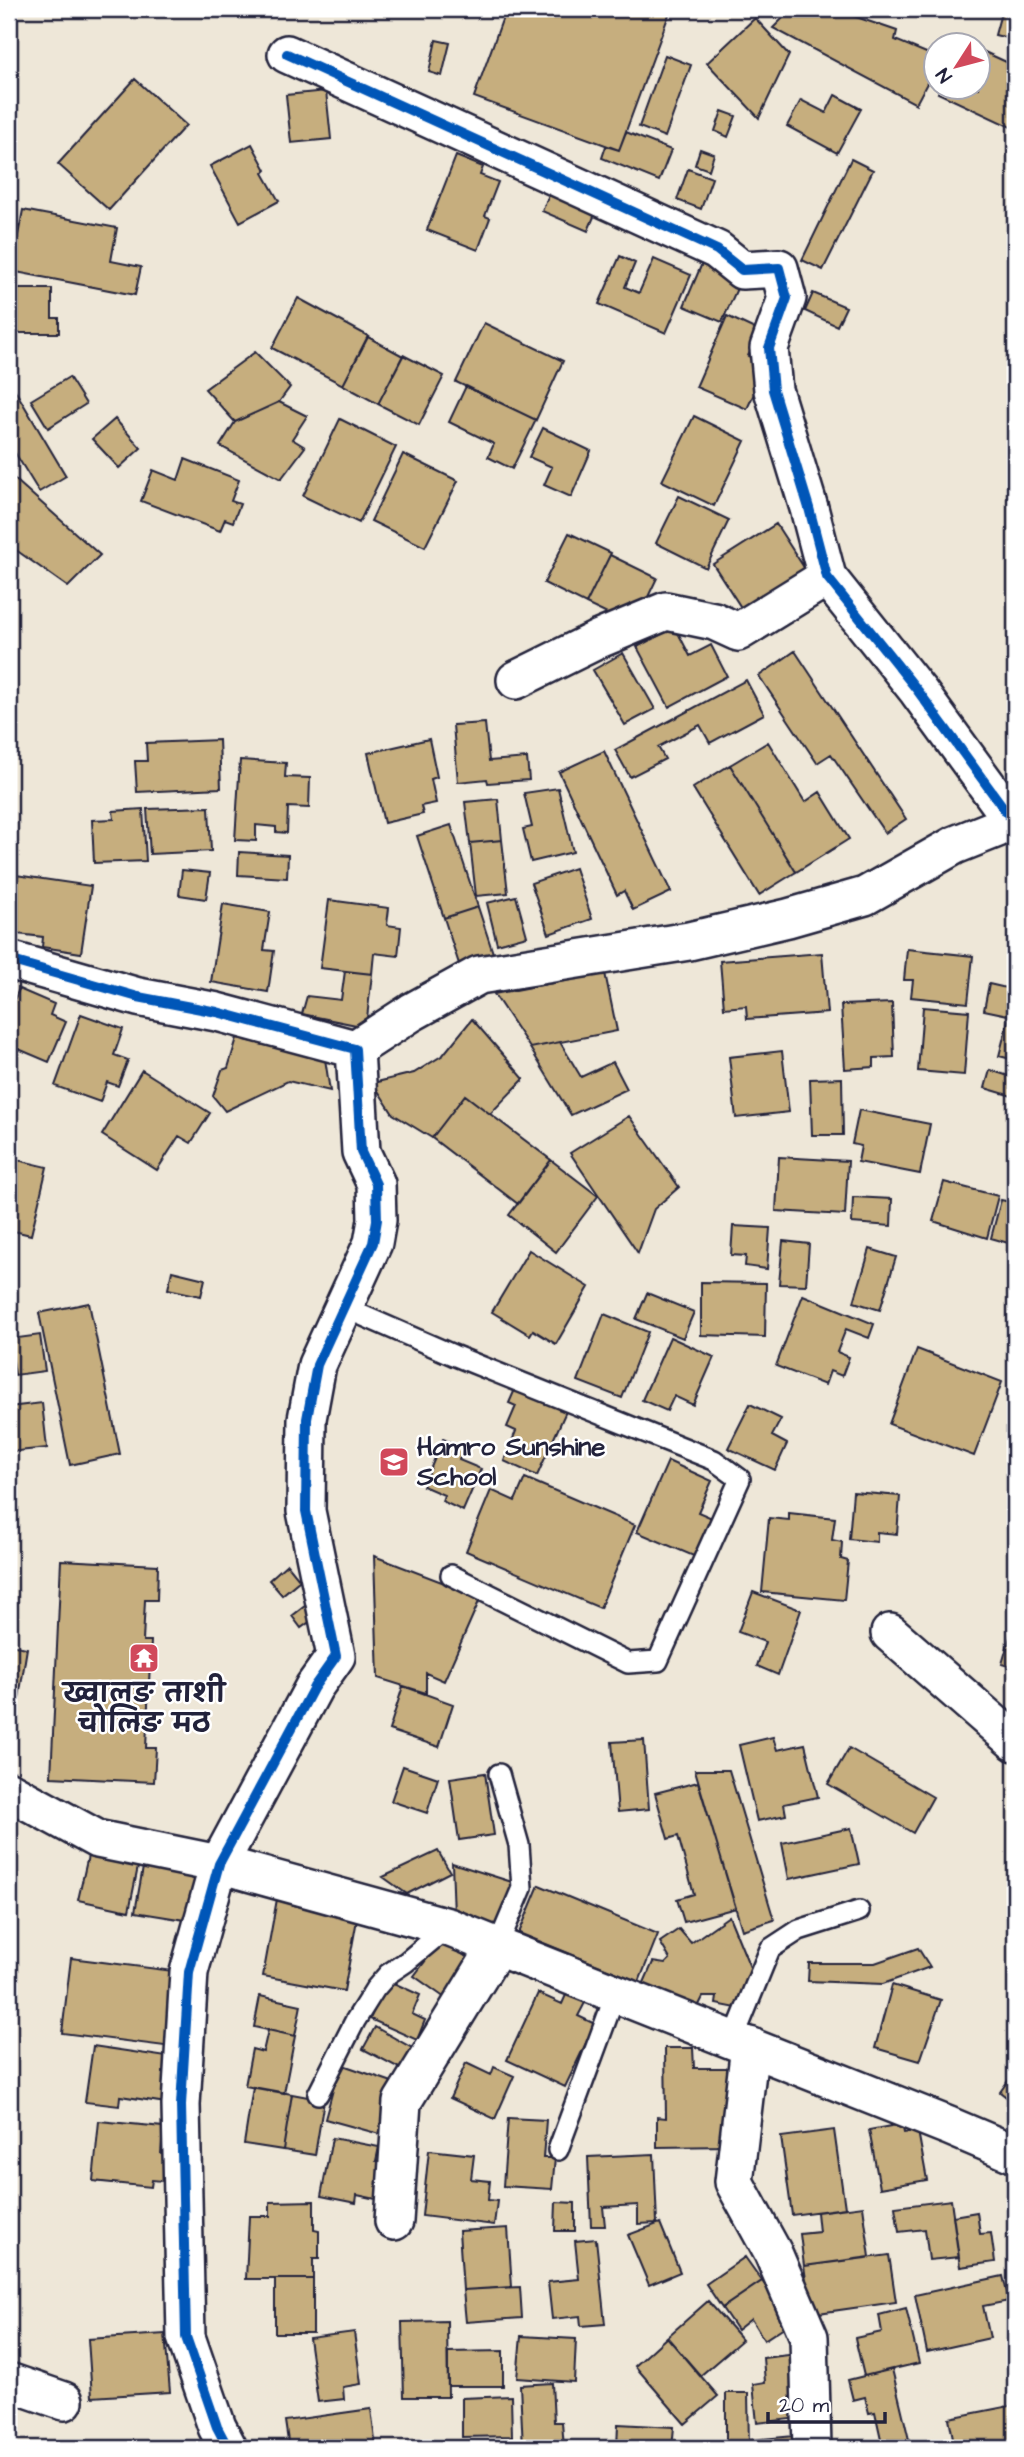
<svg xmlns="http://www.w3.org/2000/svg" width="1024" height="2457" viewBox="0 0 1024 2457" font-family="'Architects Daughter','Playpen Sans Deva',sans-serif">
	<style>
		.building { fill: #c6ae7e; stroke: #22223b; stroke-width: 2 }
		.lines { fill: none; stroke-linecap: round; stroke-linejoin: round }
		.service-casing { stroke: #22223b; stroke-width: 24 }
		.minor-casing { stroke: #22223b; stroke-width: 42 }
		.service { stroke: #fff; stroke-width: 19 }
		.minor { stroke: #fff; stroke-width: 37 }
		.cycleway-casing { stroke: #fff; stroke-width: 15 }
		.cycleway { stroke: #0057b8; stroke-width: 10 }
		.labels { text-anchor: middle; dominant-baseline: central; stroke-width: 5; stroke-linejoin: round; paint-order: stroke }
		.poi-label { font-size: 26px; font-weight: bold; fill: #22223b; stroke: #fff; text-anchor: start }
	</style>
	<rect width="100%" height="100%" fill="#eee7d8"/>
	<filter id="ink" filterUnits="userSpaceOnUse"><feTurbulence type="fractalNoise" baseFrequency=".0143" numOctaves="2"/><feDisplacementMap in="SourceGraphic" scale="14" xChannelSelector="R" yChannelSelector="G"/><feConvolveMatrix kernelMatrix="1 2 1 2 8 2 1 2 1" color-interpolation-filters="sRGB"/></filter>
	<g filter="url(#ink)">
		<path class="building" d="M506,9H671L619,150L474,97Z
			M792,9H833L897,31L895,40L936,57V66L916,104L773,28Z
			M1002,9H1015V40L995,35Z
			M755,18L789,55L759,118L707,63Z
			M436,40L450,43L442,76L429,72Z
			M978,49L1015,66V129L938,93L940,88H978Z
			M665,55L691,65L665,137L639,127Z
			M135,79L186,125L109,210L58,164Z
			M326,91L331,139L291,143L286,95Z
			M835,95L861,109L837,153L787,126L801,100L826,113Z
			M722,111L736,116L728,137L715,131Z
			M626,132L671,150L659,181L602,158L606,146L619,150Z
			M252,144L266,170L263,173L279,201L240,222L210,166Z
			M700,149L714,154L709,170L695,165Z
			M456,156L483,167L480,175L498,182L485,216L490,218L478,250L427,230Z
			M851,159L873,170L823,270L802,260Z
			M688,169L712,178L701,209L677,200Z
			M555,181L601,200L588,231L542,211Z
			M23,210L117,228L111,261L141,267L135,295L11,271Z
			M9,222L18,226L9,251Z
			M706,254L739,284L722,322L684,306Z
			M620,256L635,263L625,287L639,293L654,259L691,275L666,333L599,304Z
			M14,289H52V318H59V333H14Z
			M813,293L846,307L837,326L805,311Z
			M298,298L368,336L343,385L272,348Z
			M727,316L759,331L748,356L767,365L747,409L696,387Z
			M484,323L563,361L536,420L456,382Z
			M368,337L403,356L378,404L343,385Z
			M255,352L290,387L279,402L235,422L205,389Z
			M403,355L444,376L419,425L378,404Z
			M69,377L86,404L48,428L31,400Z
			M9,380L66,476L39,492L9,443Z
			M466,386L536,420L512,469L488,457L494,444L449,422Z
			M279,402L307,416L292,439L305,447L281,479L220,446L235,422Z
			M694,416L745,441L714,506L662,481Z
			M115,419L141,448L119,468L92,439Z
			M340,419L396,447L359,523L303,496Z
			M543,428L591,451L571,497L544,485L552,467L529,457Z
			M403,454L458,481L425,547L371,521Z
			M185,459L239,480L231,501L240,504L233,522L225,519L220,531L141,501L153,470L178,480Z
			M9,474L100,555L68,587L9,545Z
			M679,496L729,520L706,568L656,543Z
			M776,524L805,569L742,609L713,564Z
			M569,533L611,553L586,604L544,583Z
			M610,555L657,578L638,618L624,622L586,604Z
			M675,627L690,656L711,645L727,676L669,707L637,647Z
			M795,651L906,819L885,833L831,754L817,763L759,676Z
			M623,653L655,709L625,725L593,670Z
			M746,680L764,714L710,743L700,725L658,747L665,759L630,777L615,750Z
			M485,723L489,761L527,758L529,780L488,783L487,779L458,782L453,725Z
			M429,739L437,777L431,779L436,803L421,806L423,814L384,823L368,753Z
			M219,740L221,788L137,792L135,761H147L146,743Z
			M768,742L805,802L820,792L849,839L796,872L730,765Z
			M604,751L671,892L633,910L624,891L617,895L559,772Z
			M240,760L286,763L285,777L310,778L309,808L288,807L287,833L276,832V827L256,825V841L235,840Z
			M730,765L796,872L759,895L693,788Z
			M558,788L573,852L531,862L523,829L532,827L524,793Z
			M498,799L502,840L470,843L465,802Z
			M209,807L211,851L150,854L147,809Z
			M143,809L146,861L94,863L92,820L114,819L113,811Z
			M451,825L478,907L444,918L417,836Z
			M502,840L508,893L476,896L470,843Z
			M239,852L288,855L287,878L238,875Z
			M575,868L592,919L549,934L531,883Z
			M182,870L210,873L206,899L179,895Z
			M9,874L91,886L81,953L42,947L43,937L9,933Z
			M516,896L527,936L497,944L487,903Z
			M329,900L389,908L387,925L401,927L398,956L374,953L372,974L320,968Z
			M223,904L270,912L264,950L274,951L268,992L211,982Z
			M478,907L493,953L459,964L444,918Z
			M907,949L973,956L968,1003L911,997L913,980H904Z
			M822,953L827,1013L747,1019L746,1006L724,1008L720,961Z
			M345,971L372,974L366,1027L302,1014L307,996L341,1000Z
			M605,973L617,1031L530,1048L494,994Z
			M989,984L1015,990L1013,1012L1009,1011L1008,1015L984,1010Z
			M19,989L54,1004L50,1015L66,1022L49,1062L9,1045V1012Z
			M892,1003L894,1057L874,1058V1067L845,1069L841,1005Z
			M923,1007L969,1011L964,1075L918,1071Z
			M1010,1013L1015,1014V1060L999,1056Z
			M81,1014L123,1029L114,1055L128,1060L118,1086L107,1082L100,1102L55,1086Z
			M472,1019L524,1079L490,1114L465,1095L432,1138L393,1114L373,1083L414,1073L443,1055Z
			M237,1038L325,1059L330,1091L288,1081L225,1111L213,1096L222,1070L228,1068Z
			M560,1042L581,1077L613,1062L627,1089L571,1115L530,1048Z
			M782,1051L789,1112L736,1118L729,1057Z
			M142,1070L210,1113L191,1143L179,1136L157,1170L102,1135Z
			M990,1070L1015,1078V1097L985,1088Z
			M842,1078L843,1135H812L810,1079Z
			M465,1095L551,1160L518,1204L432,1138Z
			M859,1110L930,1124L920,1174L858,1162L861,1146L852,1144Z
			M629,1116L679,1187L654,1209L638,1253L570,1153Z
			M779,1157L848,1161L845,1215L776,1211Z
			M9,1158L47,1167L31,1235L9,1230Z
			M551,1160L598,1196L556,1252L509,1215Z
			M944,1182L998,1196L987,1238L933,1221Z
			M853,1197L892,1199L891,1226L852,1223Z
			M1001,1200L1015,1203V1245L991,1238Z
			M733,1226L770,1228L767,1269L745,1266L746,1256L731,1255Z
			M783,1241L809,1244L806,1285L779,1284Z
			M870,1249L896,1257L880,1310L854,1302Z
			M529,1250L589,1287L556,1344L533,1330L530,1335L492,1312Z
			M172,1271L205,1279L201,1296L168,1289Z
			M701,1282L766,1283L765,1337L701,1335Z
			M647,1293L694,1312L683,1338L636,1319Z
			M803,1295L874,1324L869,1338L846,1329L837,1352L849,1357L842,1376L830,1371L825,1385L776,1366Z
			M89,1303L120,1454L70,1465L39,1313Z
			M604,1314L648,1332L622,1398L578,1381Z
			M40,1335L45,1371L15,1375L10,1339Z
			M670,1337L714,1357L693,1405L674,1396L667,1411L642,1400Z
			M917,1349L1002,1382L974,1456L889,1424Z
			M516,1387L567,1409L537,1476L504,1461L516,1431L507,1427L516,1406L509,1403Z
			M42,1403L47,1448L9,1452V1407Z
			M750,1404L781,1419L772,1436L787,1444L775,1470L728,1448Z
			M443,1439L464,1448L459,1460L481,1469L463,1511L442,1501L444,1495L423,1486Z
			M668,1461L712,1481L698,1512L719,1521L703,1560L637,1532Z
			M525,1478L635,1525L600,1608L466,1551L491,1490L515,1501Z
			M853,1492L900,1496L897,1534L877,1532V1542L849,1539Z
			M789,1513L835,1518L832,1540L842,1542L841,1559L848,1561L844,1600L762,1592L769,1518L789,1520Z
			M374,1556L481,1597L444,1681L426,1673V1693L378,1678Z
			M61,1560L158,1565L157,1600H145L143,1641H151L146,1748H156L154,1782L51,1777Z
			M287,1564L300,1580L282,1595L269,1580Z
			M753,1592L801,1610L778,1675L757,1666L765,1642L738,1632Z
			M310,1602L319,1615L301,1628L292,1616Z
			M1015,1620V1668L1002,1664Z
			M9,1645L27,1648L19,1698L9,1697Z
			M403,1686L453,1704L439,1747L389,1730Z
			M773,1737L777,1750L805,1744L818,1797L784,1804L786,1815L757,1821L739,1745Z
			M644,1740L649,1809L618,1812L612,1742Z
			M849,1748L933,1797L913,1833L828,1784Z
			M403,1766L438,1778L427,1813L391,1801Z
			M695,1770H729L774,1920L742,1930Z
			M485,1773L494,1835L459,1840L450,1778Z
			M698,1782L736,1908L684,1922L677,1899L694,1894L678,1836L668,1839L655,1793Z
			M851,1828L859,1864L789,1879L782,1843Z
			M90,1847L140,1857L129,1911L78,1900Z
			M438,1851L450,1872L407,1894L383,1877Z
			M144,1862L199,1871L191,1921L135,1912Z
			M452,1863L515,1883L501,1930L454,1915Z
			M539,1885L658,1934L639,1982L519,1933Z
			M277,1899L358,1914L344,1991L263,1976Z
			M729,1916L754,1977L736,2008L716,2004L717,1997H703L698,2007L643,1985L653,1962L665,1964L670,1959L660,1942L679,1929L691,1943Z
			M442,1939L473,1962L445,1998L414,1976Z
			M918,1948L930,1967L883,1984L808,1981L809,1963H875Z
			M71,1958L181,1972L172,2047L62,2033Z
			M387,1980L420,1995L412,2014L425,2020L417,2040L370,2019Z
			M892,1985L941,2000L920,2061L875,2048Z
			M569,1988L588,1997L578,2016L595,2024L565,2087L507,2060L538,1993L562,2004Z
			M260,1996L301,2005L295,2036L254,2027Z
			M375,2027L412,2048L401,2069L363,2049Z
			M268,2030L295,2036L284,2093L245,2086L252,2049L263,2052Z
			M93,2046L180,2059L173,2104L120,2096L119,2106L85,2102Z
			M665,2048H693L694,2068H729L730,2146L657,2147V2117L666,2118Z
			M466,2063L491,2075L494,2067L514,2076L495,2119L450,2098Z
			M340,2064L395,2083L383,2135L325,2119Z
			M1015,2071V2104L1000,2092Z
			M253,2087L292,2094L283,2150L244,2144Z
			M292,2094L324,2100L315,2155L283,2150Z
			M508,2118L546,2120L543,2158H555L552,2189L503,2186Z
			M99,2121L163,2127L161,2154L176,2156L174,2182L152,2180L151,2187L93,2181Z
			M902,2124L904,2133L918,2131L927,2180L880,2188L869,2130Z
			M834,2130L845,2208L792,2215L781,2137Z
			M332,2138L379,2147L376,2161L397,2164L390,2202L357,2195L356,2203L321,2196Z
			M429,2150L474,2155L471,2179L490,2181L488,2200L497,2201L494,2225L422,2216Z
			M654,2154L657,2223L638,2224V2205L603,2207L605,2226H591L588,2157Z
			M951,2200L959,2257L929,2260L925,2229L899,2232L895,2207Z
			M314,2201V2230L319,2231V2259H313V2279H246L249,2216H270V2202Z
			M556,2202L575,2203V2231H555Z
			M863,2206L870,2257L804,2266L800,2234L819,2232L817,2212Z
			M977,2212L980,2234L991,2233L995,2262L960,2267L953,2216Z
			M660,2223L680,2272L649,2285L628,2235Z
			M508,2228L512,2287L463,2290L459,2231Z
			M596,2239L605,2324L581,2326L580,2316L552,2319L548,2282L579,2279L575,2241Z
			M889,2255L896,2302L811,2314L804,2266Z
			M745,2257L762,2281L722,2308L706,2284Z
			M1003,2276L1009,2301L983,2306L990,2338L927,2352L915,2295Z
			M275,2279H313V2333H275Z
			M762,2281L790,2323L764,2340L751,2319L737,2330L722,2308Z
			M520,2287L522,2318L466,2322L463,2290Z
			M708,2301L742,2340L700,2376L667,2337Z
			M906,2308L919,2363L864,2376L855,2338L882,2332L879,2315Z
			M447,2321L448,2397H404L402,2322Z
			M354,2332L361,2384L343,2387L344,2399L318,2402L309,2338Z
			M165,2334L170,2392L92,2397L88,2339Z
			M521,2336L576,2339L574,2382L517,2378Z
			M667,2337L718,2396L685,2424L635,2366Z
			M503,2351V2386H448V2352Z
			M797,2354L808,2417L757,2423L753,2384L765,2382L763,2358Z
			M892,2369L911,2448H883L875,2412L869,2413L865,2397L853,2400L848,2380Z
			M552,2383L554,2422H562L564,2448H523L520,2385Z
			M726,2393H748L749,2447L726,2448Z
			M511,2396L512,2436L462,2437V2398Z
			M1015,2405V2448H955L949,2418Z
			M371,2409L376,2448H289L285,2421Z
			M618,2424L674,2427L672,2448H617Z
			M794,2436L803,2448H752L751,2440Z"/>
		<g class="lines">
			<g class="service-casing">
				<path id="service" d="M343,1307L453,1355L714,1460L740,1479L658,1661L628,1663L451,1575
					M498,1945L522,1888L519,1845L499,1774
					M733,2040L770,1949L799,1930L859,1911
					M318,2094L355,2021L375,1989L388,1974L406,1962L448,1927
					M558,2150L616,1993"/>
			</g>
			<g class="minor-casing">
				<path id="minor" d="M287,54L717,250L742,270L779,268L787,298L769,348L773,390L809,508L827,577L918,691L1013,821
					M516,680L599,639L666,611L714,621L738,632L827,577
					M9,960L138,997L217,1012L355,1049L361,1152L376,1184L377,1220L373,1243L317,1365L307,1419L306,1511L336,1656L314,1687L219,1864L189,1972L181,2105L186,2337L217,2427L228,2448
					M355,1049L412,1012L479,975L689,941L788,918L865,896L955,845L1015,821
					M890,1633L1015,1742
					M9,1791L97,1839L219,1864L448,1927L949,2126L1015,2154
					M750,2046L734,2182L773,2253L809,2337L812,2448
					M394,2221L402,2102L498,1945
					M9,2382L64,2401"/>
			</g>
			<use href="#service" class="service"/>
			<use href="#minor" class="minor"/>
			<g class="cycleway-casing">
				<path id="cycleway" d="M287,54L717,250L742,270L779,268L787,298L769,348L773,390L809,508L827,577L918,691L1013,821
					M9,960L138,997L217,1012L355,1049L361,1152L376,1184L377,1220L373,1243L317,1365L307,1419L306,1511L336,1656L314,1687L219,1864L189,1972L181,2105L186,2337L217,2427L228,2448"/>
			</g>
			<use href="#cycleway" class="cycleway"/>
		</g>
	</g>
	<defs>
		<g id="school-square" transform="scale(1.575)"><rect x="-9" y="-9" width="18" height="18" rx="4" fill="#d1495b" stroke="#fff"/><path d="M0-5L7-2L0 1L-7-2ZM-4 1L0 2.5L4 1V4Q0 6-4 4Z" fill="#fff"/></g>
		<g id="temple-square" transform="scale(1.575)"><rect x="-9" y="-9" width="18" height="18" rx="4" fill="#d1495b" stroke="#fff"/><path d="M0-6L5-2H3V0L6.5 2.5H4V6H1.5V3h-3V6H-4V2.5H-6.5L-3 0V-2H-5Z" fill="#fff"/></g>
	</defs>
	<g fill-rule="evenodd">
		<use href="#school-square" x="394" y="1462"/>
		<use href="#temple-square" x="144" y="1658"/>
	</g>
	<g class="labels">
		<g class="poi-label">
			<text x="417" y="1447">Hamro Sunshine<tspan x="417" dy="30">School</tspan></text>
			<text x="144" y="1694" text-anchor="middle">ख्वालुङ ताशी<tspan x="144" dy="30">चोलिङ मठ</tspan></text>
		</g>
	</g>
	<rect width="1024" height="2457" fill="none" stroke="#fff" stroke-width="35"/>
	<rect x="18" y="18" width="989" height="2422" fill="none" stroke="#22223b" stroke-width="2.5" filter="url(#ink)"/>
	<g transform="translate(957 66) rotate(234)"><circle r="33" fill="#ffffff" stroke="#a7a7b1" stroke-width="2"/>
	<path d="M0-5L12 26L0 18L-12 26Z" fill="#d1495b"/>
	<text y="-10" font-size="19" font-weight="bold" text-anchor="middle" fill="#22223b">N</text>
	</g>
	<path d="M768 2412v10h117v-10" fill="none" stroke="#22223b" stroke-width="3.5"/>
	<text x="779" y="2412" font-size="21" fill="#22223b" stroke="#ffffff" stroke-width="5" paint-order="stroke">20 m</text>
</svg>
